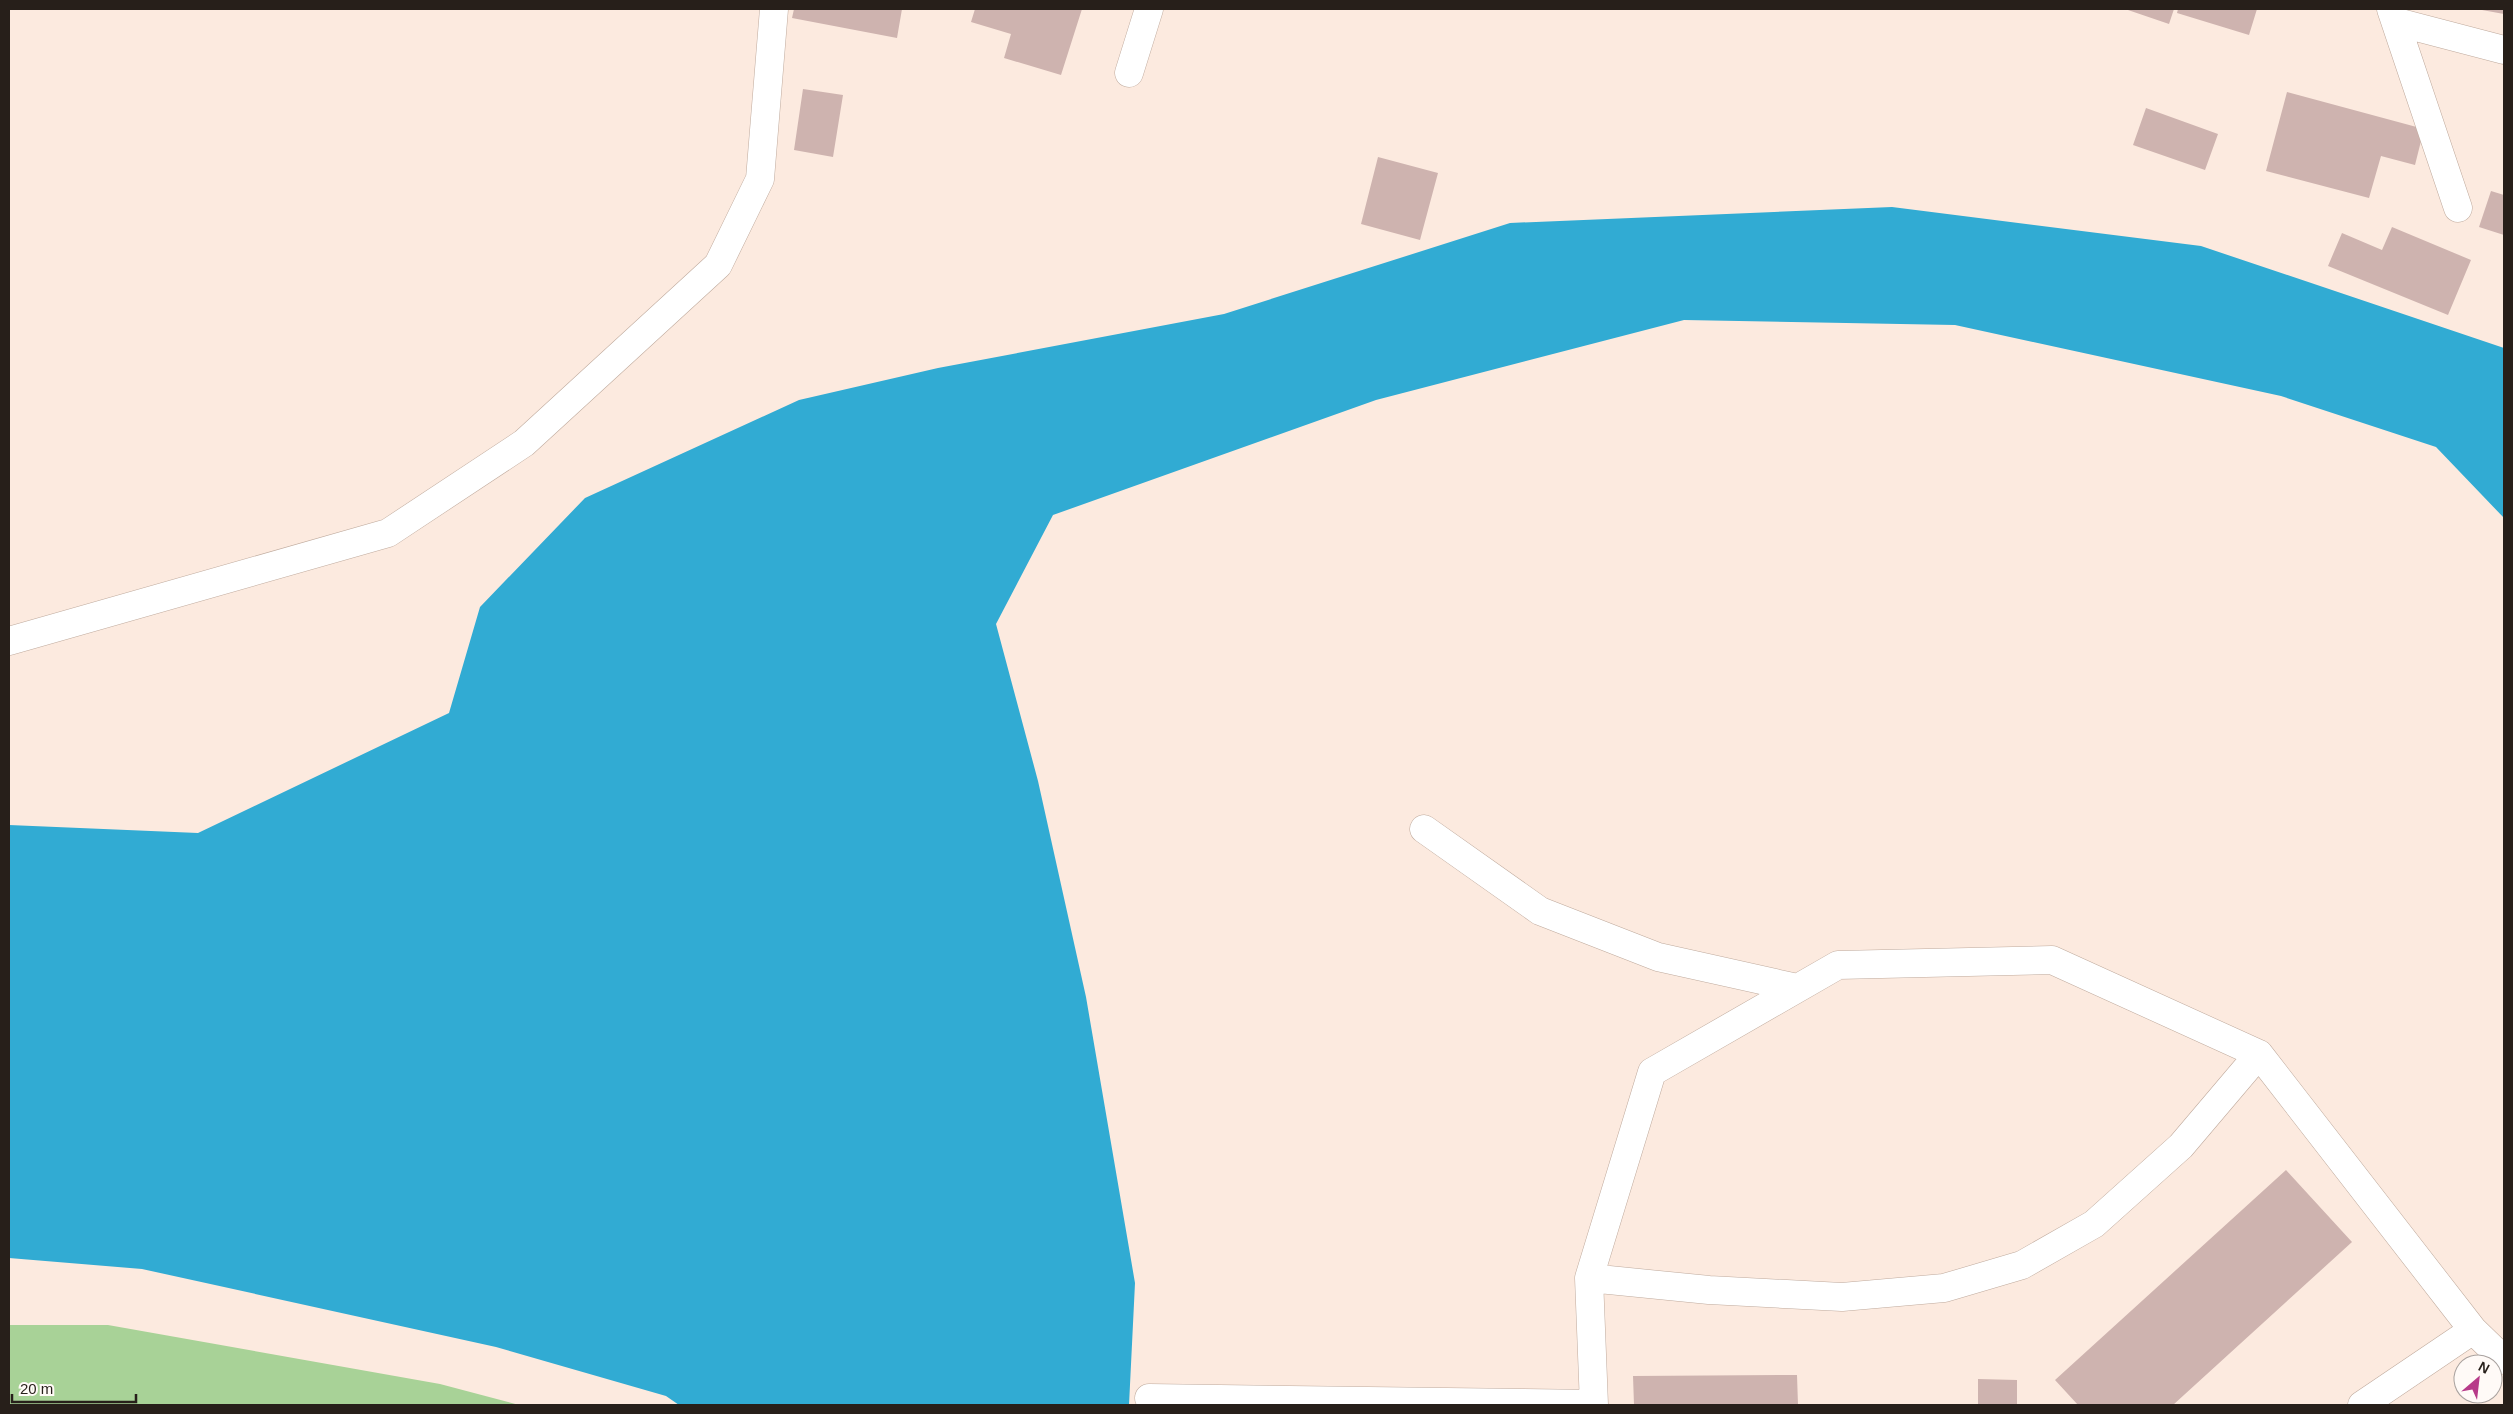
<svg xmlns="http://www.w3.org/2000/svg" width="2513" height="1414" viewBox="0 0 2513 1414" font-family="Arial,sans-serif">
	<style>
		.green { fill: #a8d297 }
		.water { fill: #31abd3 }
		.building { fill: #ceb3af }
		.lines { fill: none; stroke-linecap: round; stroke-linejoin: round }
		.street-casing { stroke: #bfaa9d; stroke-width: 29 }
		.street { stroke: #fff; stroke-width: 28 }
	</style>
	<rect width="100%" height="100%" fill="#fceadf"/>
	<path class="green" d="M9,1325H108L440,1384L519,1405H9Z"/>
	<path class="water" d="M1892,207L2201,246L2504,348V518L2436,447L2281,396L1955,325L1684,320L1376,400L1053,515L996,624L1038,781L1086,997L1135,1283L1129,1405H679L666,1396L496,1347L142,1269L9,1258V825L198,833L449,713L480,607L585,498L799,400L938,368L1224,314L1510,223Z"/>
	<path class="building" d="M794,9H902L897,38L792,18Z
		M975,9H1082L1061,75L1004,58L1011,34L971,22Z
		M2125,9H2174L2169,24Z
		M2178,9H2257L2249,35L2177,13Z
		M2482,9H2504V14L2482,10Z
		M803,89L843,95L833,157L794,150Z
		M2287,92L2424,129L2415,165L2381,156L2369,198L2266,171Z
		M2146,108L2218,134L2205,170L2133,145Z
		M1378,157L1438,173L1420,240L1361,224Z
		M2491,191L2504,195V235L2479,227Z
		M2392,227L2471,260L2448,315L2328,266L2342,233L2382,250Z
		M2286,1170L2352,1242L2173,1405H2078L2055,1380Z
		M1797,1375L1798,1405H1634L1633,1376Z
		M1978,1379L2017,1380V1405H1978Z"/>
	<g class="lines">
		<g class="street-casing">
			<path id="street" d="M2391,9L2458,208
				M2397,22L2504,50
				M1129,73L1149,9
				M9,641L388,533L524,443L718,265L760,179L774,9
				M1424,829L1540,911L1658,957L1797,988
				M1589,1278L1709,1290L1842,1297L1944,1288L2022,1265L2094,1224L2181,1146L2259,1054
				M1149,1398L1594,1404
				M1594,1405L1589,1278L1652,1072L1838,965L2052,960L2259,1054L2473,1330L2504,1360
				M2362,1405L2473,1330"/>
		</g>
		<use href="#street" class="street"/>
	</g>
	<rect width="2513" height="1414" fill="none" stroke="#271f1a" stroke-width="20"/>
	<g transform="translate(2478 1379) rotate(28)"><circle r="24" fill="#fffaf7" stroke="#a9a29f"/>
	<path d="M0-4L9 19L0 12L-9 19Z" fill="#b73a89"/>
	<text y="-8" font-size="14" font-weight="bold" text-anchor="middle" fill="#271f1a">N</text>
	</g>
	<path d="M12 1394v8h124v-8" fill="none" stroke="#271f1a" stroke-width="2.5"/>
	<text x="20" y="1394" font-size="15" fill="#271f1a" stroke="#fffaf7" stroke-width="4" paint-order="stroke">20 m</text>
</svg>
